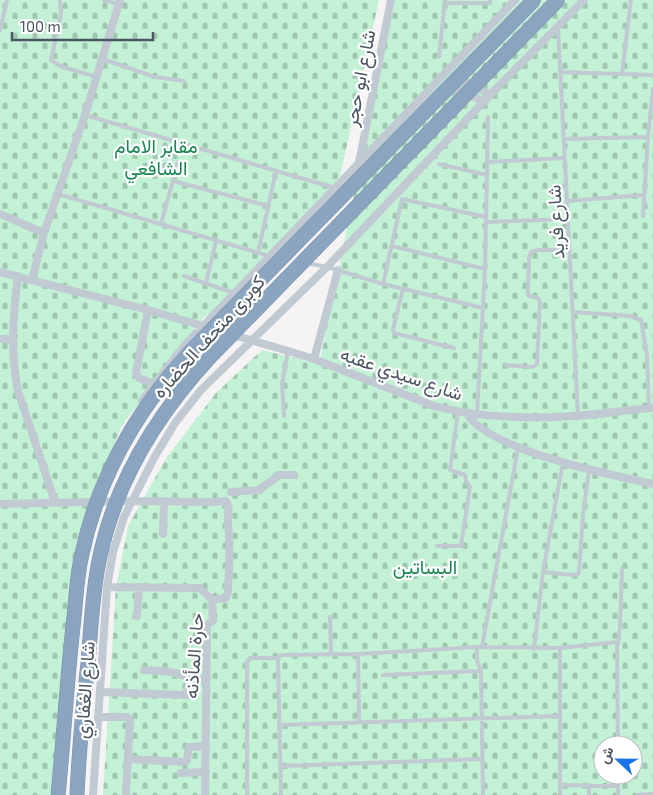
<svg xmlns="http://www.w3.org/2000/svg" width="653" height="795" viewBox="0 0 653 795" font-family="'Exo 2',Vazirmatn,sans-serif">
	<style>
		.cemetery { fill: url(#cemetery-stones); fill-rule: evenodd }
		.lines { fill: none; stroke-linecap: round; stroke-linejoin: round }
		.service { stroke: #c1cad2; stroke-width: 4 }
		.minor { stroke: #c1cad2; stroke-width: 8 }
		.motorway-bridge-casing { stroke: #7690ad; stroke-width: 15; stroke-linecap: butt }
		.motorway-bridge { stroke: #8ba5c1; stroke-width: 14 }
		.labels { text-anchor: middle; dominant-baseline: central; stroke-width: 4.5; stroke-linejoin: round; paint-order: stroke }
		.street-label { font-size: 19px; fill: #4a5661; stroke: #fff }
		.park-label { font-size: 19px; fill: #17864f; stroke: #fff }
	</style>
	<defs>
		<pattern id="cemetery-stones" width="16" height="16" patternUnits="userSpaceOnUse" patternTransform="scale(1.25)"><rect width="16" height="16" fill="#c3f1d5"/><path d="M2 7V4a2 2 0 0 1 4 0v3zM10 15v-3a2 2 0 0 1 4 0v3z" fill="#a0c6b0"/></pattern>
	</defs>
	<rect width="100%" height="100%" fill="#f5f3f3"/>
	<path class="cemetery" d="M0,0H379L336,194L233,301L204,317L121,427L96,489L66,635L51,795H0Z
		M394,0H653V795H103L116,587L128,526L167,457L216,393L262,350L319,364ZM603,745H633V775H603Z"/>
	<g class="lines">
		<path class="service" d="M60,0L61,14L51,60L62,67L97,77
			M104,0L119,4
			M445,3H490V0
			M558,28L578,416
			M0,30L7,0
			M439,57L445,0
			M103,59L155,77L184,81
			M560,72L653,75
			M622,73L631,0
			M85,115L335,188
			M564,139L648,137
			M487,162L565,158
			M439,164L487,175
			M173,181L269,206
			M58,194L269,256
			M567,201L644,195
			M643,216L648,137L653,89
			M486,222L568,219
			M161,224L178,162
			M392,246L485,269
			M258,253L276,171
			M306,263L327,267L383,284L483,308
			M184,276L234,293
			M206,283L216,241
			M383,284L402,199L486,217
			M403,288L393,329L394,333L454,348
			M573,312L630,316L641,320L647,356L649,408
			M506,365L533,367L537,364L540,301L538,298L529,296L528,293L529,258L531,252L538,250H570
			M458,411L450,470L465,475L466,481L470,487L461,546
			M477,414L485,269L488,117
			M284,416L282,384L288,351
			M437,546H463
			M543,572L573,575L578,574L579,571L583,515L589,470
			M330,617L331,654
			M618,644L620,626L622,569
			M477,647V661L481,671L483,795
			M482,647L518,448
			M560,648V795
			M534,649L543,572L563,462
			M358,654L359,722
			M383,675L481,671
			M280,725L559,716
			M281,766L482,759
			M618,775V795
			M560,785L618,786
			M589,785V795
			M247,795V662L250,658H278
			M281,795L278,660L279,656L282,655L358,654L477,647L560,648L617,642L618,745
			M637,795L653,794"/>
		<path class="minor" d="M456,76L490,95
			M450,85L484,102
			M359,163L391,0
			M0,214L44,233
			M0,272L148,310L288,351L314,359L434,406C479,418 529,419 576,416C602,414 627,410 653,408
			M18,276C13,314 10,352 18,391L55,502
			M32,280L44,233L85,115L120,0
			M148,310L136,373L139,378L154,384
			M0,339H13
			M314,359L338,270
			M142,401L184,346L515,0
			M466,413C489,450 610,475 653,484
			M231,492L260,490C266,481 272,484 278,475H294
			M0,504L132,501L213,502L226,501C231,508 227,516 228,524C231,547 229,569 228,592L226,598L212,600
			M163,534L164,502
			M107,587L200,588L212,600L213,621L207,624L205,795
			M137,616L139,587
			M144,670C158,671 181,670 190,681
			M101,692L187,695L189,681L207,679
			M98,717H127L130,719L126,795
			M128,759L185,762L187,760L189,747L206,746
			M181,773L206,772
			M93,795L107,587L113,552L124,517L154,458L175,423L201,390L327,267L490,95L584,0"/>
		<g class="motorway-bridge-casing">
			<path id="motorway-bridge" d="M58,795C64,736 67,677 74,618C76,597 77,575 82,554C98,478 137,410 189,353L534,0
				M77,795C79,751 83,707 88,663C91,629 92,595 99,561C115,481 157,414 212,355L558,0"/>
		</g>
		<use href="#motorway-bridge" class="motorway-bridge"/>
	</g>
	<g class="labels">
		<g class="street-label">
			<text transform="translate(359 78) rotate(-79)">شارع ابو حجر</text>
			<text transform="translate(555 222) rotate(-93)">شارع فريد</text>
			<text transform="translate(208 336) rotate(-48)">كوبرى متحف الحضاره</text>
			<text transform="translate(402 373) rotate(19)">شارع سيدي عقبه</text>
			<text transform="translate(193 656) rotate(-86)">حارة المأذنه</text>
			<text transform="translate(84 690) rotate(-86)">شارع الغفاري</text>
		</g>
		<g class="park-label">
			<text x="156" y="145">مقابر الامام<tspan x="156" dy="22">الشافعي</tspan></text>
			<text x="425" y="566">البساتين</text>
		</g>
	</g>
	<g transform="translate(618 760) rotate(292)"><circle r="24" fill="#ffffff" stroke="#b7bbc0"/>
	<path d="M0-4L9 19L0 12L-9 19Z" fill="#1a73e8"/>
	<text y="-8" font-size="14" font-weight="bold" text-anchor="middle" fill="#4a5661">ش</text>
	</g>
	<path d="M12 32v8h141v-8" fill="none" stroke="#4a5661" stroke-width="2.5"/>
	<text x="20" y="32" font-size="15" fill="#4a5661" stroke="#ffffff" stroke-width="4" paint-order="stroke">100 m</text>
</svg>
